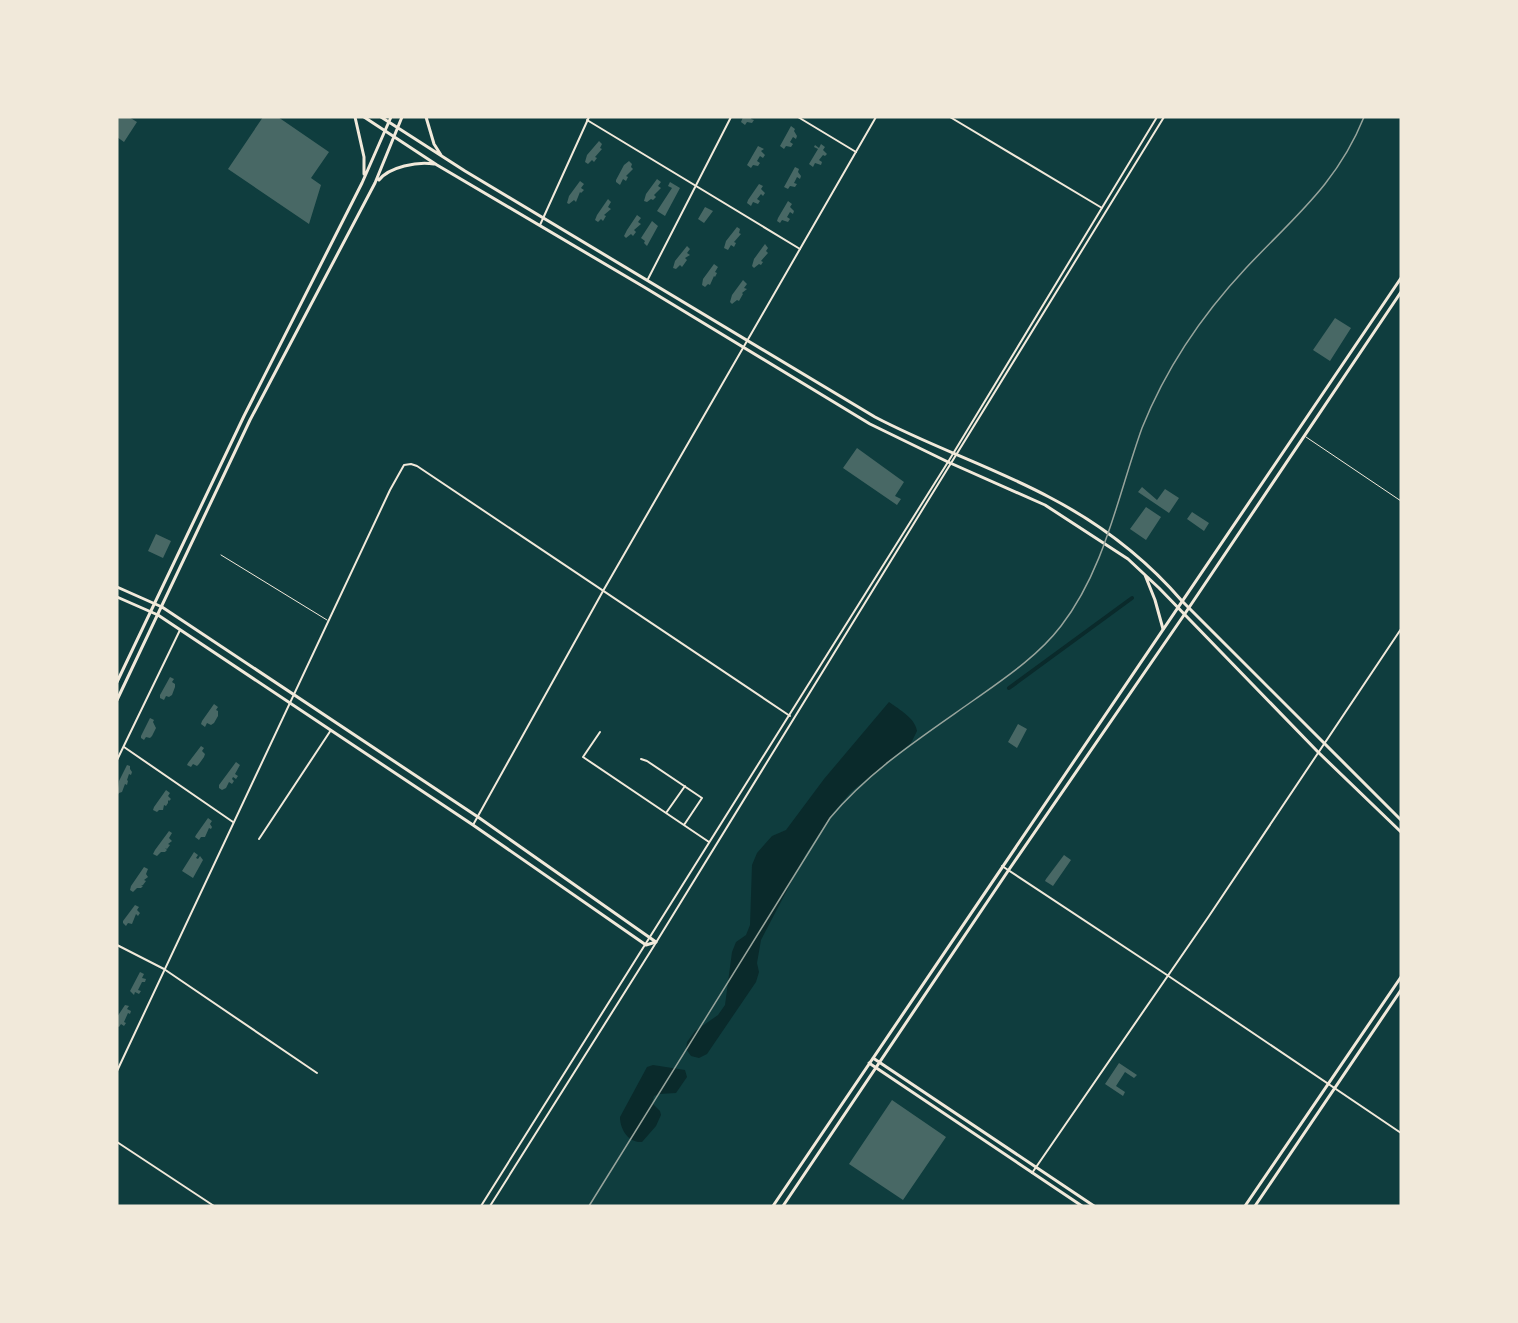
<svg xmlns="http://www.w3.org/2000/svg" width="1518" height="1323" viewBox="0 0 1518 1323" font-family="'Space Grotesk',sans-serif">
	<style>
		.water { fill: #0a2a2b }
		.lines { fill: none; stroke-linecap: round; stroke-linejoin: round }
		.canal { stroke: #0a2a2b; stroke-width: 4 }
		.building { fill: #486865 }
		.service { stroke: #f1e9da; stroke-width: 1 }
		.minor { stroke: #f1e9da; stroke-width: 2 }
		.tertiary { stroke: #f1e9da; stroke-width: 2 }
		.secondary { stroke: #f1e9da; stroke-width: 3 }
		.primary { stroke: #f1e9da; stroke-width: 3 }
		.rail { stroke: #97a49c; stroke-width: 1.5 }
	</style>
	<rect width="100%" height="100%" fill="#0f3d3e"/>
	<path class="water" d="M889,702C900,710 915,718 917,731L911,743L851,792L832,814L806,854L761,940L757,963L759,972L756,982L707,1054L699,1058L691,1056L686,1049L687,1042L695,1031L718,1015L725,1005L732,952L736,942L746,935L750,925L752,865L757,853L772,836L786,830L824,779Z
		M653,1065L685,1070L687,1077L676,1093L659,1094L654,1096L652,1103L660,1111L661,1115L656,1126L642,1142C629,1143 620,1130 620,1117L647,1067Z"/>
	<g class="lines">
		<path class="canal" d="M1009,688L1132,598"/>
	</g>
	<path class="building" d="M117,117H129L137,122L124,142L117,137Z
		M263,117H278L329,152L311,178L321,185L309,224L228,169Z
		M743,117H752L751,119L754,120L752,123L747,122L745,125L741,122Z
		M791,126L795,129L794,131L797,136L796,139L793,137L790,142L793,144L791,147L786,146L784,149L780,146Z
		M599,141L602,144L600,148L602,149L595,157L597,158L594,162L592,160L588,164L585,162L587,155Z
		M821,144L825,147L823,150L827,154L825,156L823,155L819,160L822,162L821,165L815,163L813,167L809,164L818,149L814,147L815,145L819,148Z
		M758,146L764,149L761,151L765,155L763,158L760,156L757,161L760,163L758,166L753,165L751,168L747,165Z
		M629,161L632,164L631,167L633,169L626,176L628,177L626,181L623,179L620,185L616,182V180L624,165Z
		M795,167L799,169L798,172L801,176L800,179L797,177L794,183L797,184L795,187L790,186L788,189L784,187Z
		M657,179L661,182L658,186L661,188L654,195L656,197L653,200L651,199L647,202L644,201L646,194Z
		M580,181L584,184L581,188L584,190L581,193L580,192L576,202L574,200L569,204L567,203L569,196Z
		M670,182L680,188L665,216L657,211L672,188L668,186Z
		M759,184L763,186L761,189L765,193L763,196L761,194L757,199L760,201L758,204L753,202L751,206L747,203L748,200Z
		M608,199L611,202L608,207L611,209L604,215L606,216L603,221L601,219L598,222L595,220L597,215Z
		M788,201L792,204L790,207L794,211L793,214L790,212L787,217L790,219L788,222L782,220L780,223L777,221L778,218Z
		M705,207L713,211L704,223L698,219Z
		M637,215L641,218L638,222L641,224L634,230L636,232L633,236L631,234L626,238L624,236L627,230Z
		M652,221L658,226L647,246L644,243L645,241L641,238Z
		M737,227L740,229L739,233L741,234L734,242L736,243L734,247L731,245L728,250L724,248L726,241Z
		M765,244L768,248L766,251L768,253L761,261L763,262L761,265L759,264L754,268L752,266L754,259Z
		M687,246L690,249L687,253L690,255L685,258L687,260L682,267L680,265L676,269L673,268L675,261Z
		M714,264L718,267L715,272L717,273L715,277L714,276L710,285L708,284L705,287L702,285L703,279Z
		M743,280L747,284L744,288L747,289L742,293L743,294L739,301L737,300L732,304L730,302L732,295Z
		M1335,318L1351,328L1330,361L1313,350Z
		M857,448L904,482L895,496L901,499L897,505L843,468Z
		M1142,487L1157,500L1165,489L1179,498L1169,513L1138,492Z
		M1146,507L1161,517L1146,540L1130,529Z
		M1192,512L1209,523L1204,531L1187,519Z
		M156,534L171,541L163,558L148,551Z
		M170,677L174,679L172,682L175,684V687L172,695L169,697L166,696L164,700L160,698V695Z
		M214,704L218,707L216,710L218,711V716L214,723L211,725L207,723L205,727L201,724L202,721Z
		M150,718L154,720L153,722L156,728L152,736L150,738L146,737L144,740L141,738V736Z
		M1018,724L1027,729L1017,748L1008,742Z
		M201,746L204,748L202,751L205,754L204,757L199,764L197,766L193,764L191,767L187,765L188,763Z
		M236,762L240,765L235,774L238,776L236,779L233,777L232,779L234,781L232,784L229,782L226,788L222,790L219,788V785Z
		M127,765L130,766V769L132,772L131,775L129,774L127,780L128,781L127,785L125,784L122,792L119,793L117,796L119,781Z
		M166,790L170,793L168,796L171,799L169,801L168,800V803L166,806L164,805L163,810H159L157,812L153,810L154,807Z
		M208,818L212,821L210,824L212,827L211,829L209,828L205,837H201L199,840L195,837L196,835Z
		M169,831L172,833L169,838L172,841L168,844L170,845L167,849L165,848L167,850L165,852H161L157,856L153,854L155,850Z
		M194,852L198,855L196,858L198,859L200,856L203,860L193,878L182,871Z
		M1064,855L1071,860L1053,886L1045,881L1046,879Z
		M144,867L148,869L146,874L148,877L144,880L146,881L143,885H141L143,886L141,888H137L133,892L130,890L131,886Z
		M135,905L139,907L137,910L140,913L138,916L136,914L132,924L128,923L126,926L123,923V921Z
		M140,972L144,974L142,978L146,979L145,982H142L138,990L141,991L139,994L135,992L134,995L130,991Z
		M125,1005L129,1006L127,1009L131,1011L130,1014L128,1013L124,1022L126,1023L124,1026L121,1024L119,1027L117,1026V1017Z
		M1119,1063L1137,1075L1134,1078L1125,1072L1116,1086L1125,1092L1123,1096L1105,1084Z
		M892,1100L946,1137L903,1200L849,1164Z"/>
	<g class="lines">
		<path class="service" d="M1306,437L1401,501
			M221,555L327,620"/>
		<path class="minor" d="M798,117L856,152
			M587,120L800,249
			M648,279L731,117
			M600,732L583,757L709,842
			M641,759L647,761L702,798L684,825
			M117,760L180,630
			M666,813L685,786
			M259,839L331,730
			M117,945L164,969L317,1073
			M117,1071L390,490L404,465L411,464L417,466L790,716
			M117,1142L214,1206"/>
		<path class="tertiary" d="M950,117L1102,208
			M540,225L589,117
			M124,747L233,822
			M473,825L603,591L876,117
			M1002,866L1167,975L1401,1133
			M1032,1173L1209,916L1401,629
			M481,1206L948,462L1157,117
			M490,1206L652,949L1164,117"/>
		<path class="secondary" d="M117,587L162,607L478,817L656,942
			M117,597L158,615L473,825L646,945L656,942
			M873,1058L1094,1206
			M869,1063L1082,1206
			M773,1206L1401,278
			M783,1206L1008,871L1184,615L1401,292
			M1245,1206L1401,977
			M1255,1206L1401,990"/>
		<path class="primary" d="M355,117L364,157V174
			M364,117L437,165L644,287L870,424L948,462L1045,505L1128,559L1159,588L1318,752L1401,832
			M381,117L465,171L875,417C932,447 993,467 1049,497C1099,523 1145,558 1182,601L1401,820
			M426,117L434,144L441,155
			M379,180C389,167 418,161 434,164
			M1145,575L1155,600L1163,629
			M117,682L244,416L362,183L391,117
			M117,700L250,420L375,183L402,117"/>
		<path class="rail" d="M589,1206L830,818C870,770 923,736 974,700C1005,678 1038,656 1061,626C1105,569 1118,495 1142,428C1166,368 1202,315 1246,268C1294,217 1337,184 1364,117"/>
	</g>
	<rect width="1518" height="1323" fill="none" stroke="#f1e9da" stroke-width="237"/>
</svg>
